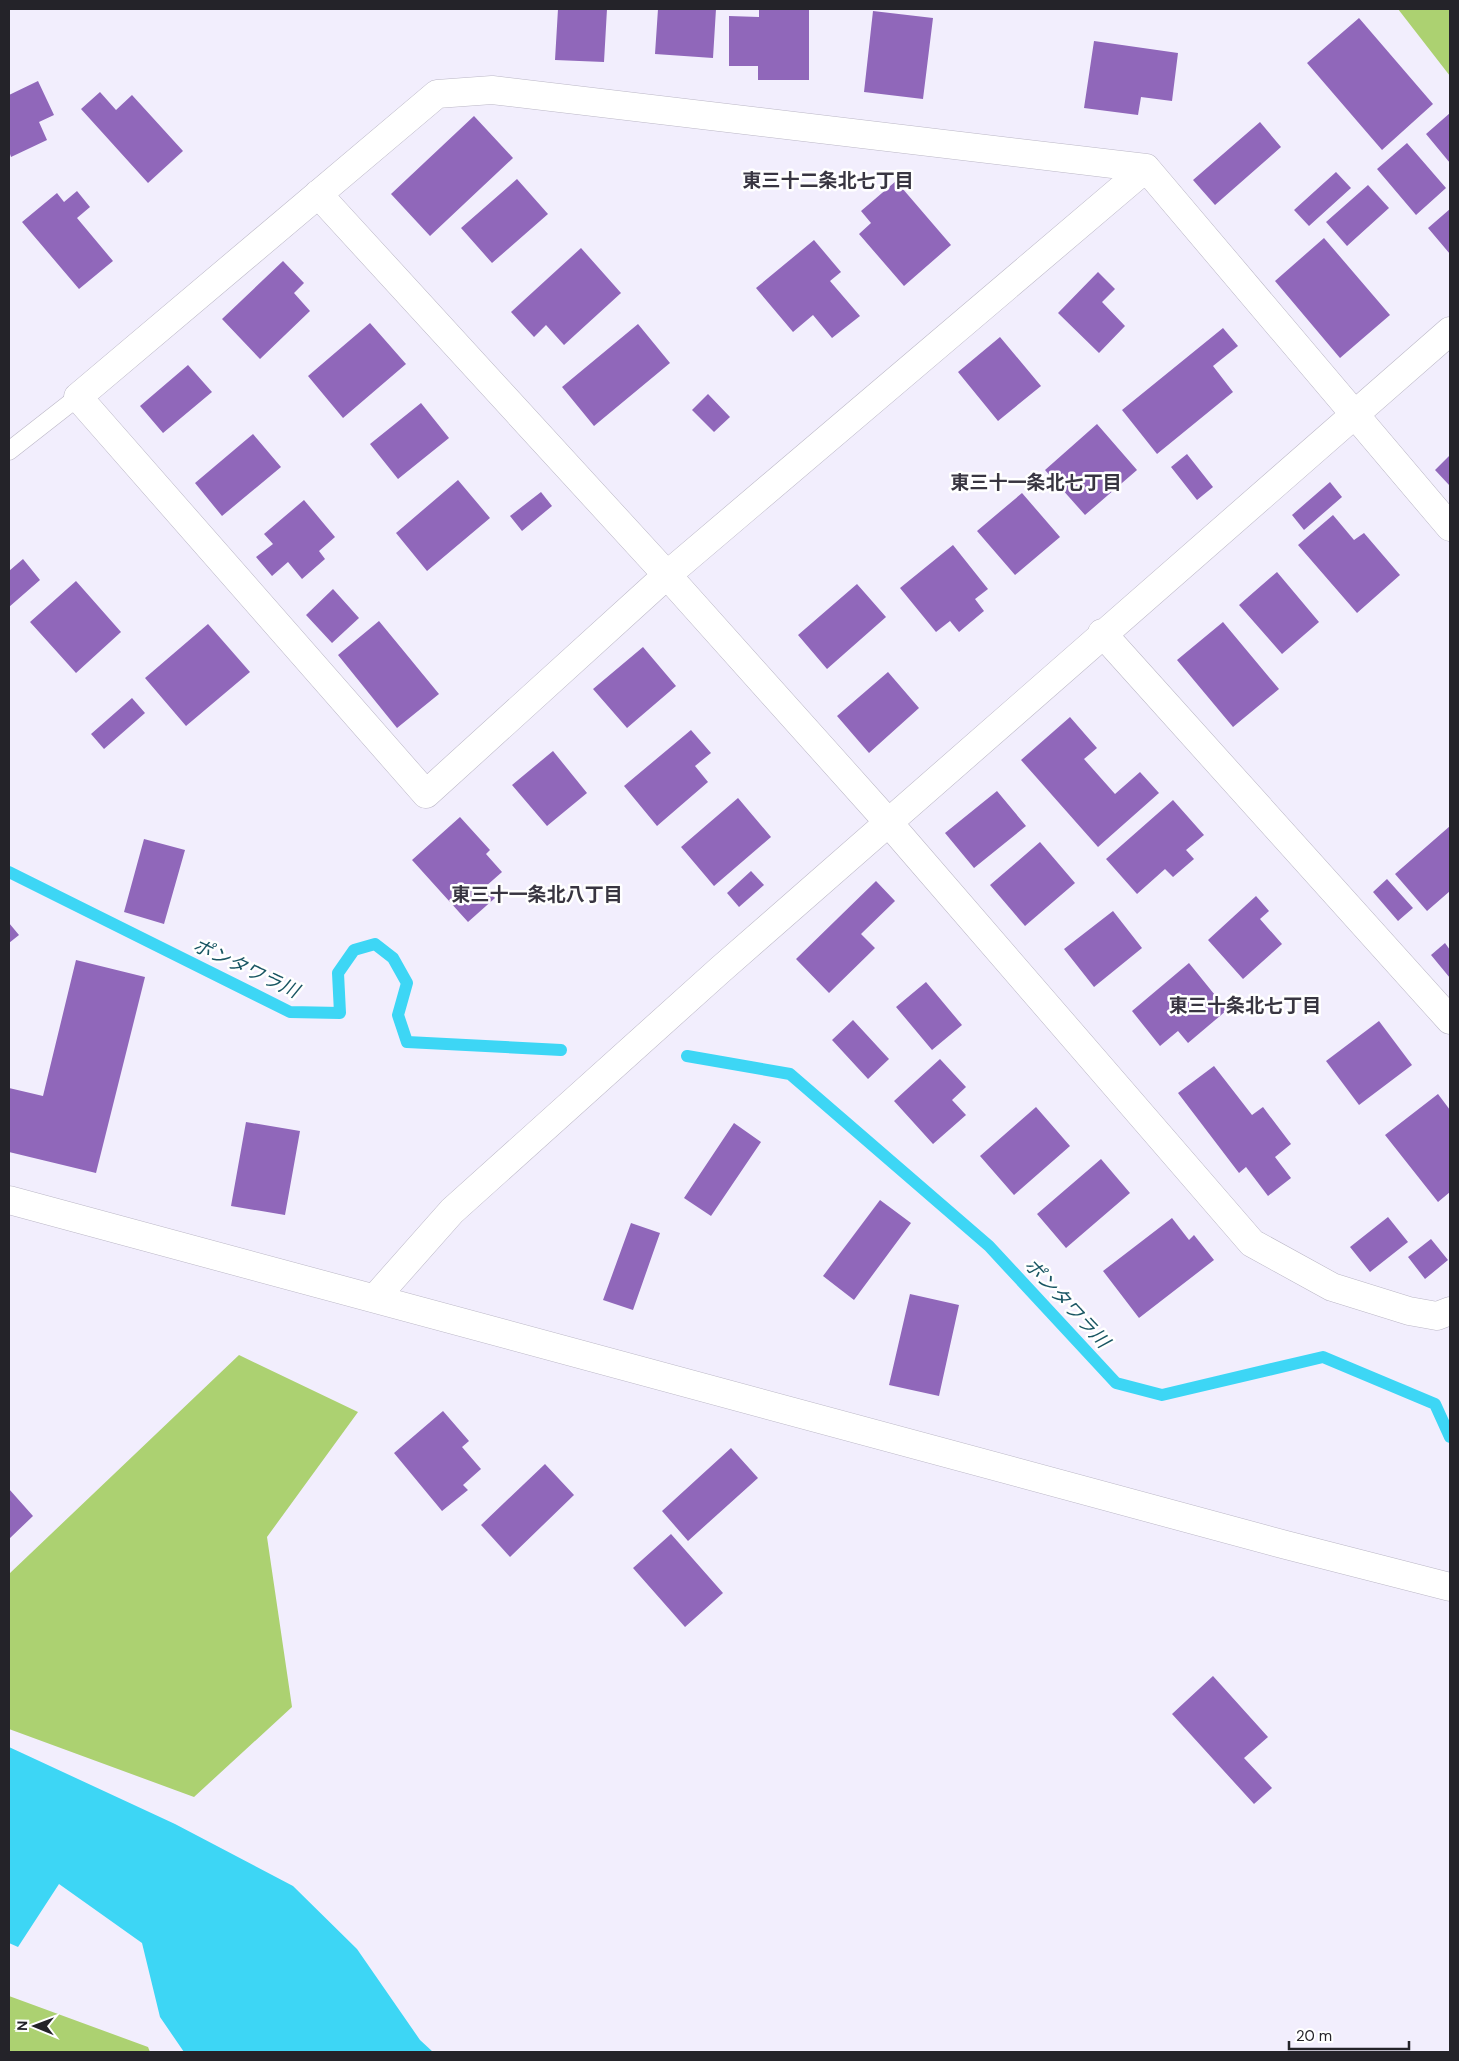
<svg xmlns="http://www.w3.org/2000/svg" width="1459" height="2061" viewBox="0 0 1459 2061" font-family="'DM Sans','Noto Sans JP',sans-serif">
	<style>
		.forest { fill: #acd171 }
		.water { fill: #3dd6f5 }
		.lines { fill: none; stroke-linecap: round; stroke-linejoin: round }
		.stream { stroke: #3dd6f5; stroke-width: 12 }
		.building { fill: #9067ba }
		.service-casing { stroke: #bbb7c6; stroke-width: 19 }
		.minor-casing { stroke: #bbb7c6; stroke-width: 29 }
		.tertiary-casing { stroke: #bbb7c6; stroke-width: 29 }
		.service { stroke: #fff; stroke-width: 18 }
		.minor { stroke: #fff; stroke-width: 28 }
		.tertiary { stroke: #fff; stroke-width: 28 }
		.labels { text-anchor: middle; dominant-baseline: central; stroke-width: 5; stroke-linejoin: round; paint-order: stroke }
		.neighbourhood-label { font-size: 19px; font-weight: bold; fill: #383541; stroke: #fff }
		.water-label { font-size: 19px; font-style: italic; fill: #195663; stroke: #fff }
	</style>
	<rect width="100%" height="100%" fill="#f2eefd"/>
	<path class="forest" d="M1398,9H1450V76Z
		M239,1355L358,1412L267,1537L292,1707L194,1797L9,1729V1574Z
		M9,1996L148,2047L150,2052H9Z"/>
	<path class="water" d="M9,1747L175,1824L293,1886L357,1949L420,2040L433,2052H184L160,2017L142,1943L59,1884L18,1947L9,1943Z"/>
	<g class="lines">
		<path class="stream" d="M9,872L290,1012L340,1013L338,973L354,950L375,944L393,958L407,983L398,1015L407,1042L561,1050
			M687,1056L790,1074L989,1246L1116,1383L1162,1395L1323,1357L1435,1404L1450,1437"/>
	</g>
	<path class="building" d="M558,9H607L604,62L555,60Z
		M658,9H716L713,58L655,54Z
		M759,9H809V80H758V66H729V16L759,17Z
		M873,11L933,18L923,99L864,92Z
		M1359,18L1433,104L1382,150L1307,63Z
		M1094,41L1178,53L1172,101L1141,97L1138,115L1084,108Z
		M38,81L54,115L39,122L47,140L11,157L9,151V95Z
		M100,92L116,110L132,95L183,151L148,183L81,109Z
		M1450,113V163L1426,134Z
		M474,116L513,158L430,236L391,194Z
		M1260,122L1281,147L1215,205L1193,180Z
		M1407,143L1446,188L1416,215L1377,169Z
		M1336,172L1351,188L1309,226L1294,210Z
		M517,179L548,214L492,263L461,228Z
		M896,181L951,245L904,286L859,234L871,223L861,211Z
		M1368,185L1389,208L1347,246L1326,222Z
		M77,191L90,207L77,218L113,261L79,289L22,222L57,193L64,202Z
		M1450,209V254L1428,228Z
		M1324,238L1390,315L1340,358L1275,281Z
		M814,240L841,272L830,281L860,316L832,338L813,315L793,332L756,288Z
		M581,248L621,293L564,345L546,325L534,337L511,312Z
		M283,261L304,283L294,293L310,311L260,359L222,319Z
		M1098,272L1115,289L1102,302L1125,326L1099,353L1058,313Z
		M370,323L406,364L343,418L308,376Z
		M638,324L670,363L594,426L562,387Z
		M1223,328L1238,346L1213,366L1233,392L1157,454L1122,410Z
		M1000,337L1041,386L998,421L958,372Z
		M188,365L212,392L163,433L140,406Z
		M708,394L730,417L714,432L692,410Z
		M421,403L449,438L398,479L370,444Z
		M1097,424L1137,470L1085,515L1045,470Z
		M253,434L281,467L222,516L195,483Z
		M1187,454L1213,487L1197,500L1171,467Z
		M1450,455V486L1435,470Z
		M458,480L490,518L427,571L396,533Z
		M1330,482L1342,497L1304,530L1292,515Z
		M541,492L552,506L522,531L510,516Z
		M1022,493L1060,537L1015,575L977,531Z
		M304,500L335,537L319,551L325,559L302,579L288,562L272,576L256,557L273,544L264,534Z
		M1333,515L1354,540L1364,533L1400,575L1357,613L1298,545Z
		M953,545L988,589L975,599L984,611L959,632L950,621L936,632L900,588Z
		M23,559L40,580L9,607V571Z
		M1277,572L1319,622L1282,654L1239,605Z
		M76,581L121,632L76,673L30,622Z
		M857,584L886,617L827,669L798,635Z
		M333,589L359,618L332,643L306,615Z
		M379,621L439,694L397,728L338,655Z
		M1223,622L1279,689L1233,727L1177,660Z
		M208,624L250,672L186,726L145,678Z
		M643,647L676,686L627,728L593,689Z
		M888,672L919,708L869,753L837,716Z
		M132,698L145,713L104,749L91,734Z
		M1070,717L1097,748L1084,759L1115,794L1140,772L1159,793L1098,847L1021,760Z
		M691,730L711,753L695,766L708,782L657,826L624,786Z
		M553,751L587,793L547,826L512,785Z
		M997,791L1026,826L974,868L945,833Z
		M738,798L771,837L714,886L681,847Z
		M1173,800L1204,835L1186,850L1194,859L1173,877L1165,869L1137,894L1106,859Z
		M460,817L490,850L486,854L502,872L485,887L495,898L468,922L412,860Z
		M1450,826V891L1427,911L1395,874Z
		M144,839L185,850L164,924L124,912Z
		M1040,842L1075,883L1025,926L990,885Z
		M751,871L764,885L739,907L727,893Z
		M1387,879L1413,908L1398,921L1373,892Z
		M876,881L895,901L861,934L875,948L829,993L796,959Z
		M1256,896L1269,911L1260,919L1282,944L1243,979L1208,940Z
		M1113,911L1142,948L1094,987L1064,949Z
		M9,923L19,935L9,943Z
		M1445,943L1450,950V978L1431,955Z
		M76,960L145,977L96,1173L9,1152V1088L43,1096Z
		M1189,963L1227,1010L1188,1043L1178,1031L1160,1046L1132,1011Z
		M926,982L962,1025L932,1050L896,1007Z
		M853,1020L889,1059L868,1079L832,1040Z
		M1379,1021L1412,1065L1359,1105L1326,1061Z
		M940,1059L966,1087L952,1100L966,1115L933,1144L894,1101Z
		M1214,1066L1252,1115L1263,1107L1291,1144L1275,1157L1291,1178L1268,1196L1246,1167L1239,1173L1178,1093Z
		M1438,1094L1450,1110V1192L1438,1202L1385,1135Z
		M1036,1107L1070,1146L1014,1195L980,1156Z
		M246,1122L300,1131L285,1215L231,1206Z
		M734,1123L761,1142L711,1216L684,1198Z
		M1101,1159L1130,1193L1066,1248L1037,1214Z
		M880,1200L911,1223L854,1300L823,1276Z
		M1388,1217L1408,1242L1370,1272L1350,1247Z
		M1172,1218L1189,1240L1194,1235L1214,1260L1139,1318L1103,1271Z
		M631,1223L660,1233L633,1310L603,1300Z
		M1431,1239L1448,1260L1425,1279L1408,1257Z
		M910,1294L959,1305L939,1396L889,1385Z
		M443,1411L469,1441L462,1447L481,1469L463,1485L468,1490L442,1511L394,1453Z
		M731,1448L758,1478L688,1541L662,1511Z
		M545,1464L574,1495L510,1557L481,1525Z
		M9,1489L33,1516L9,1539Z
		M671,1534L723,1593L685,1627L633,1568Z
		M1213,1676L1268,1737L1244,1758L1272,1788L1254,1804L1172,1714Z"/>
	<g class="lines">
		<g class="service-casing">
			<path id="service" d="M9,451L78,397"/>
		</g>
		<g class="minor-casing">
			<path id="minor" d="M1146,168L667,575L426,794L78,397L437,94L492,90L1146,168L1450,527
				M318,194L667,575L888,822L1252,1243L1332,1287L1409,1311L1437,1316L1450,1311
				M1102,633L1450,1020
				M375,1298L452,1211L720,970L1450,331"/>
		</g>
		<g class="tertiary-casing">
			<path id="tertiary" d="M9,1200L1286,1545L1450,1587"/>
		</g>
		<use href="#service" class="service"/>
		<use href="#minor" class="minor"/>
		<use href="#tertiary" class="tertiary"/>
	</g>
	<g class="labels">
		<g class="neighbourhood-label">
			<text x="828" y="180">東三十二条北七丁目</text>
			<text x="1036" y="482">東三十一条北七丁目</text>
			<text x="537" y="894">東三十一条北八丁目</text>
			<text x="1245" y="1005">東三十条北七丁目</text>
		</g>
		<g class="water-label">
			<text transform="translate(246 968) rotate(25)">ポンタワラ川</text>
			<text transform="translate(1067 1303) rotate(47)">ポンタワラ川</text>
		</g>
	</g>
	<rect width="1459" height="2061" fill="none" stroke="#242329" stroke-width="20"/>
	<g transform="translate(35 2026) rotate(271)" stroke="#ffffff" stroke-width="4" paint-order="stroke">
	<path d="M0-4L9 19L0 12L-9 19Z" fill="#242329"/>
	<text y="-8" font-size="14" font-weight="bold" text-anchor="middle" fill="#242329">N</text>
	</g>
	<path d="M1289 2041v8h120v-8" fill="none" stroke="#242329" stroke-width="2.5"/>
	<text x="1296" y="2041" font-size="15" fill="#242329" stroke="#ffffff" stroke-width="4" paint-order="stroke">20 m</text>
</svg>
